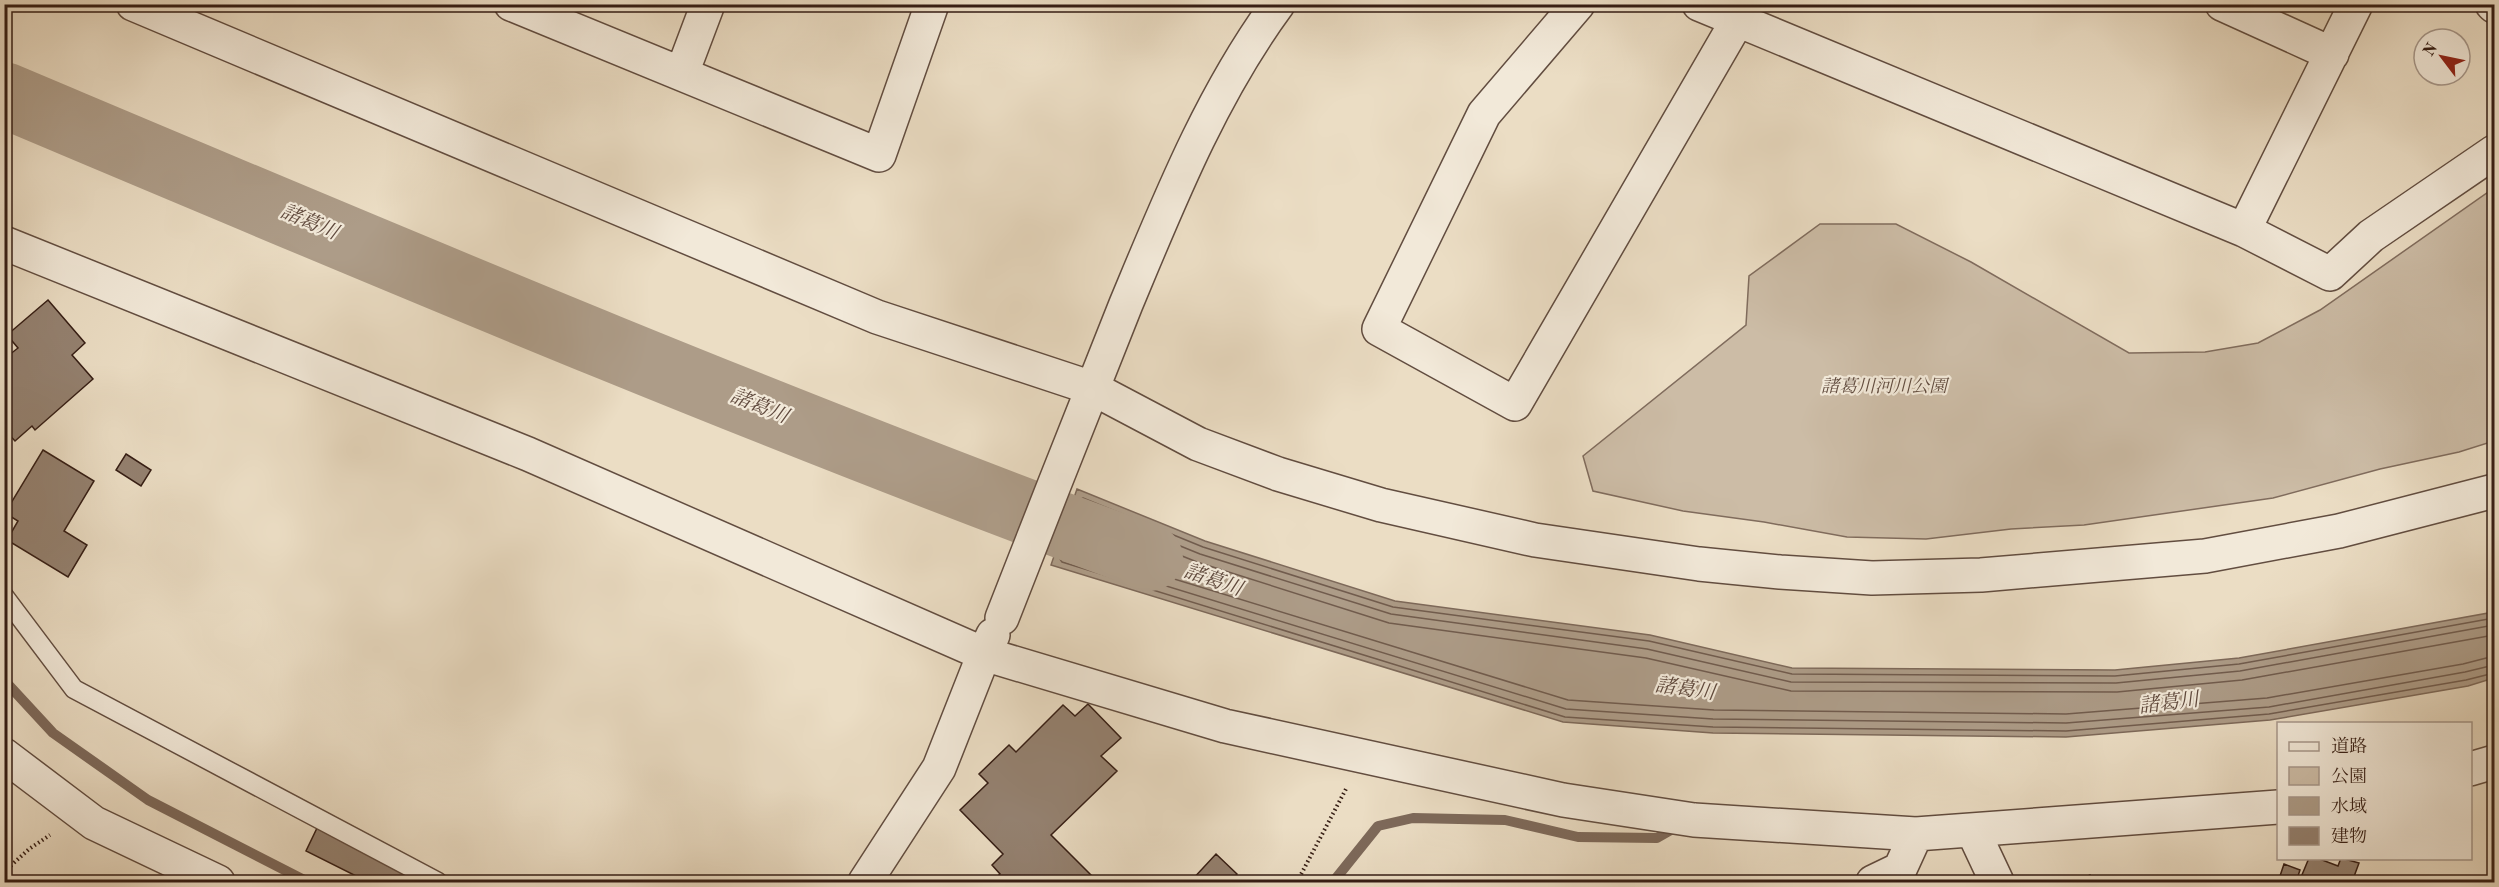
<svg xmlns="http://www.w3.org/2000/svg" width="2499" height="887" viewBox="0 0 2499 887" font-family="'Old Standard TT','Noto Serif JP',serif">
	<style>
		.green { fill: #ccbca6; stroke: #806c5d; stroke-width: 1.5 }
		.water { fill: #ad9c88; stroke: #7d695a; stroke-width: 1.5 }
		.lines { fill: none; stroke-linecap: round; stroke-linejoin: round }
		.shore { stroke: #715c4e; stroke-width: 1.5 }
		.stream { stroke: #7d695a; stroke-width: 10 }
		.river { stroke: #ad9c88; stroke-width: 66 }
		.building { fill: #948170; stroke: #351d14; stroke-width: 1.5 }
		.service-casing { stroke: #624d40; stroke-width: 21 }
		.minor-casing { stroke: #624d40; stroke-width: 36 }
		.tertiary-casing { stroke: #624d40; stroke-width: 36 }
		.path { stroke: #351d14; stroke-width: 4; stroke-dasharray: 1.5 3; stroke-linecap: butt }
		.service { stroke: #f2e9d9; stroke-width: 18 }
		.minor { stroke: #f2e9d9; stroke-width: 33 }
		.tertiary { stroke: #f2e9d9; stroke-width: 33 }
		.labels { text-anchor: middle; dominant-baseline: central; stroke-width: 4.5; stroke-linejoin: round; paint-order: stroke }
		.park-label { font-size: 18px; font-style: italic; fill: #624d40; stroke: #f2e9d9 }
		.water-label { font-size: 20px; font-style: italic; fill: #5f493d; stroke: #f2e9d9 }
	</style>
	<rect width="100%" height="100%" fill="#ebddc4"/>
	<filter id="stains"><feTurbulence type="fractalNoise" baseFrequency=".00333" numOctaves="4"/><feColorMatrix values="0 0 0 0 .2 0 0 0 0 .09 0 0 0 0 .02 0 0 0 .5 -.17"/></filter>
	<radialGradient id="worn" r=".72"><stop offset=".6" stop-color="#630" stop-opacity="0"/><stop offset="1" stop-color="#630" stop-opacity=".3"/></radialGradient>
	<path class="green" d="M2494,188V441L2459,452L2380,469L2273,498L2084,525L2011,529L1926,539L1847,537L1764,522L1683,511L1593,491L1583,456L1746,325L1749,276L1820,224H1896L1971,262L2129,353L2205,352L2258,343L2320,310Z"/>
	<path class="water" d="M1077,489L1205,541L1395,601L1650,635L1792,668L2115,670L2239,658L2494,612V678L2468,686L2270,720L2066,737L1713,733L1563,722L1051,565Z"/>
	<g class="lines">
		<path class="shore" d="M2494,618L2239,664L2115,676L1792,674L1649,641L1393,607L1203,547L1083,498L1079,500L1060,559L1062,562L1565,717L1713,727L2066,731L2269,714L2466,680L2494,673
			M2494,625L2240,671L2116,683L1791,682L1647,649L1391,614L1200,554L1087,508L1084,509L1069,554L1072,557L1566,709L1713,719L2066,723L2269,707L2465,672L2494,665
			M2494,635L2242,680L2117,692L1791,691L1646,658L1389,623L1197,562L1093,520L1090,521L1081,548L1083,551L1568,700L1714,710L2066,714L2267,698L2463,664L2494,656"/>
		<path class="stream" d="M4,680L53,733L148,800L308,882
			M1333,882L1378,826L1413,818L1505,820L1578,837L1657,838L1671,830"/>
		<path class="river" d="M4,95C384,255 763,416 1150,558"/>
	</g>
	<path class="building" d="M48,300L85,343L72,355L93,379L35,430L32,426L15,441L4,429V359L18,348L7,335Z
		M43,450L94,481L64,531L87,545L68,577L7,540L18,521L5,513Z
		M126,454L151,470L141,486L116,470Z
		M1088,704L1121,738L1101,756L1117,771L1051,835L1098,882H991L1000,874L992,865L1003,854L960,810L988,783L979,774L1009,745L1016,752L1063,705L1075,716Z
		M318,826L428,882H368L306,851Z
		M1216,854L1237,874L1230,882H1190Z
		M2309,858H2317L2338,866L2341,858L2359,863L2352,882H2299Z
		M2284,864L2300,870L2296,882H2278Z
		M2090,875L2093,882H2074Z"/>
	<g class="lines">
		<g class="service-casing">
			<path id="service" d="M4,596L74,689L438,882"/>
		</g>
		<g class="minor-casing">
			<path id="minor" d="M511,4L879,155L932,4
				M1578,4L1484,114L1379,329L1515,404L1747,4
				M1699,4L2244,230L2330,274L2371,236L2494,152
				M2222,4L2332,54
				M2492,4L2494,6
				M682,73L708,4
				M2244,230L2356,4
				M4,243L528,454L984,654L1225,726L1563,800L1694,820L1916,834L2278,807
				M4,755L94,823L218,882
				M2470,769L2494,762
				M1973,831L1997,882
				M865,882L939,768L984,654L993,635
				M1873,882L1900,869L1916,834"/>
		</g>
		<g class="tertiary-casing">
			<path id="tertiary" d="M133,4L877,317L1092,388L1198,444L1278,474L1381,505L1535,540L1699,564L1780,572L1872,578L1981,575L2205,556L2339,531L2494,491
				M1002,618C1043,513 1084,409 1126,304C1169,201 1211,95 1278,4"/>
		</g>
		<path class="path" d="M4,872L29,849L50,835
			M1297,882L1347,787"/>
		<use href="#service" class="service"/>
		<use href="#minor" class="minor"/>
		<use href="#tertiary" class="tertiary"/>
	</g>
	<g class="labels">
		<g class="park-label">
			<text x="1884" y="387">諸葛川河川公園</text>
		</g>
		<g class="water-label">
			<text transform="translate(309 223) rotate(23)">諸葛川</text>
			<text transform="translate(759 407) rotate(22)">諸葛川</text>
			<text transform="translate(1213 581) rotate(19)">諸葛川</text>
			<text transform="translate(1685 690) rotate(8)">諸葛川</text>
			<text transform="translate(2169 704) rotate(-7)">諸葛川</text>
		</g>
	</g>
	<rect width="2499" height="887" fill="none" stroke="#ebddc4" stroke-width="24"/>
	<rect x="6" y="6" width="2487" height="875" fill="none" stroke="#351d14" stroke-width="3"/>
	<rect x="12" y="12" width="2475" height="863" fill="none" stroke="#351d14" stroke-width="1.5"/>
	<rect x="2277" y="722" width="195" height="138" fill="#f2e9d9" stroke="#a6978a" stroke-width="1.5"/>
	<rect x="2289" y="742" width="30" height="9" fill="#f2e9d9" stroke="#a6978a" stroke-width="1.5"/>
	<text x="2331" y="752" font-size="18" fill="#351d14">道路</text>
	<rect x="2289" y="767" width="30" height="18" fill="#ccbca6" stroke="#a6978a" stroke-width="1.5"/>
	<text x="2331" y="782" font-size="18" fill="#351d14">公園</text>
	<rect x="2289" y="797" width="30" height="18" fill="#ad9c88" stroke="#a6978a" stroke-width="1.5"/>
	<text x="2331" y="812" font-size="18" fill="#351d14">水域</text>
	<rect x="2289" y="827" width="30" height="18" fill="#948170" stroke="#a6978a" stroke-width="1.5"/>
	<text x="2331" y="842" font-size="18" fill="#351d14">建物</text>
	<g transform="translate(2442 57) rotate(302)"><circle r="28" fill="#f2e9d9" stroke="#a6978a" stroke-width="1.5"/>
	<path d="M0-4.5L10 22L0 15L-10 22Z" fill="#8f2418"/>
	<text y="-9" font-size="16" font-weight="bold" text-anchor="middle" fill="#351d14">N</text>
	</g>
	<rect width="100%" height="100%" filter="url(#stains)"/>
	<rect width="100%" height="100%" fill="url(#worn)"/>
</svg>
